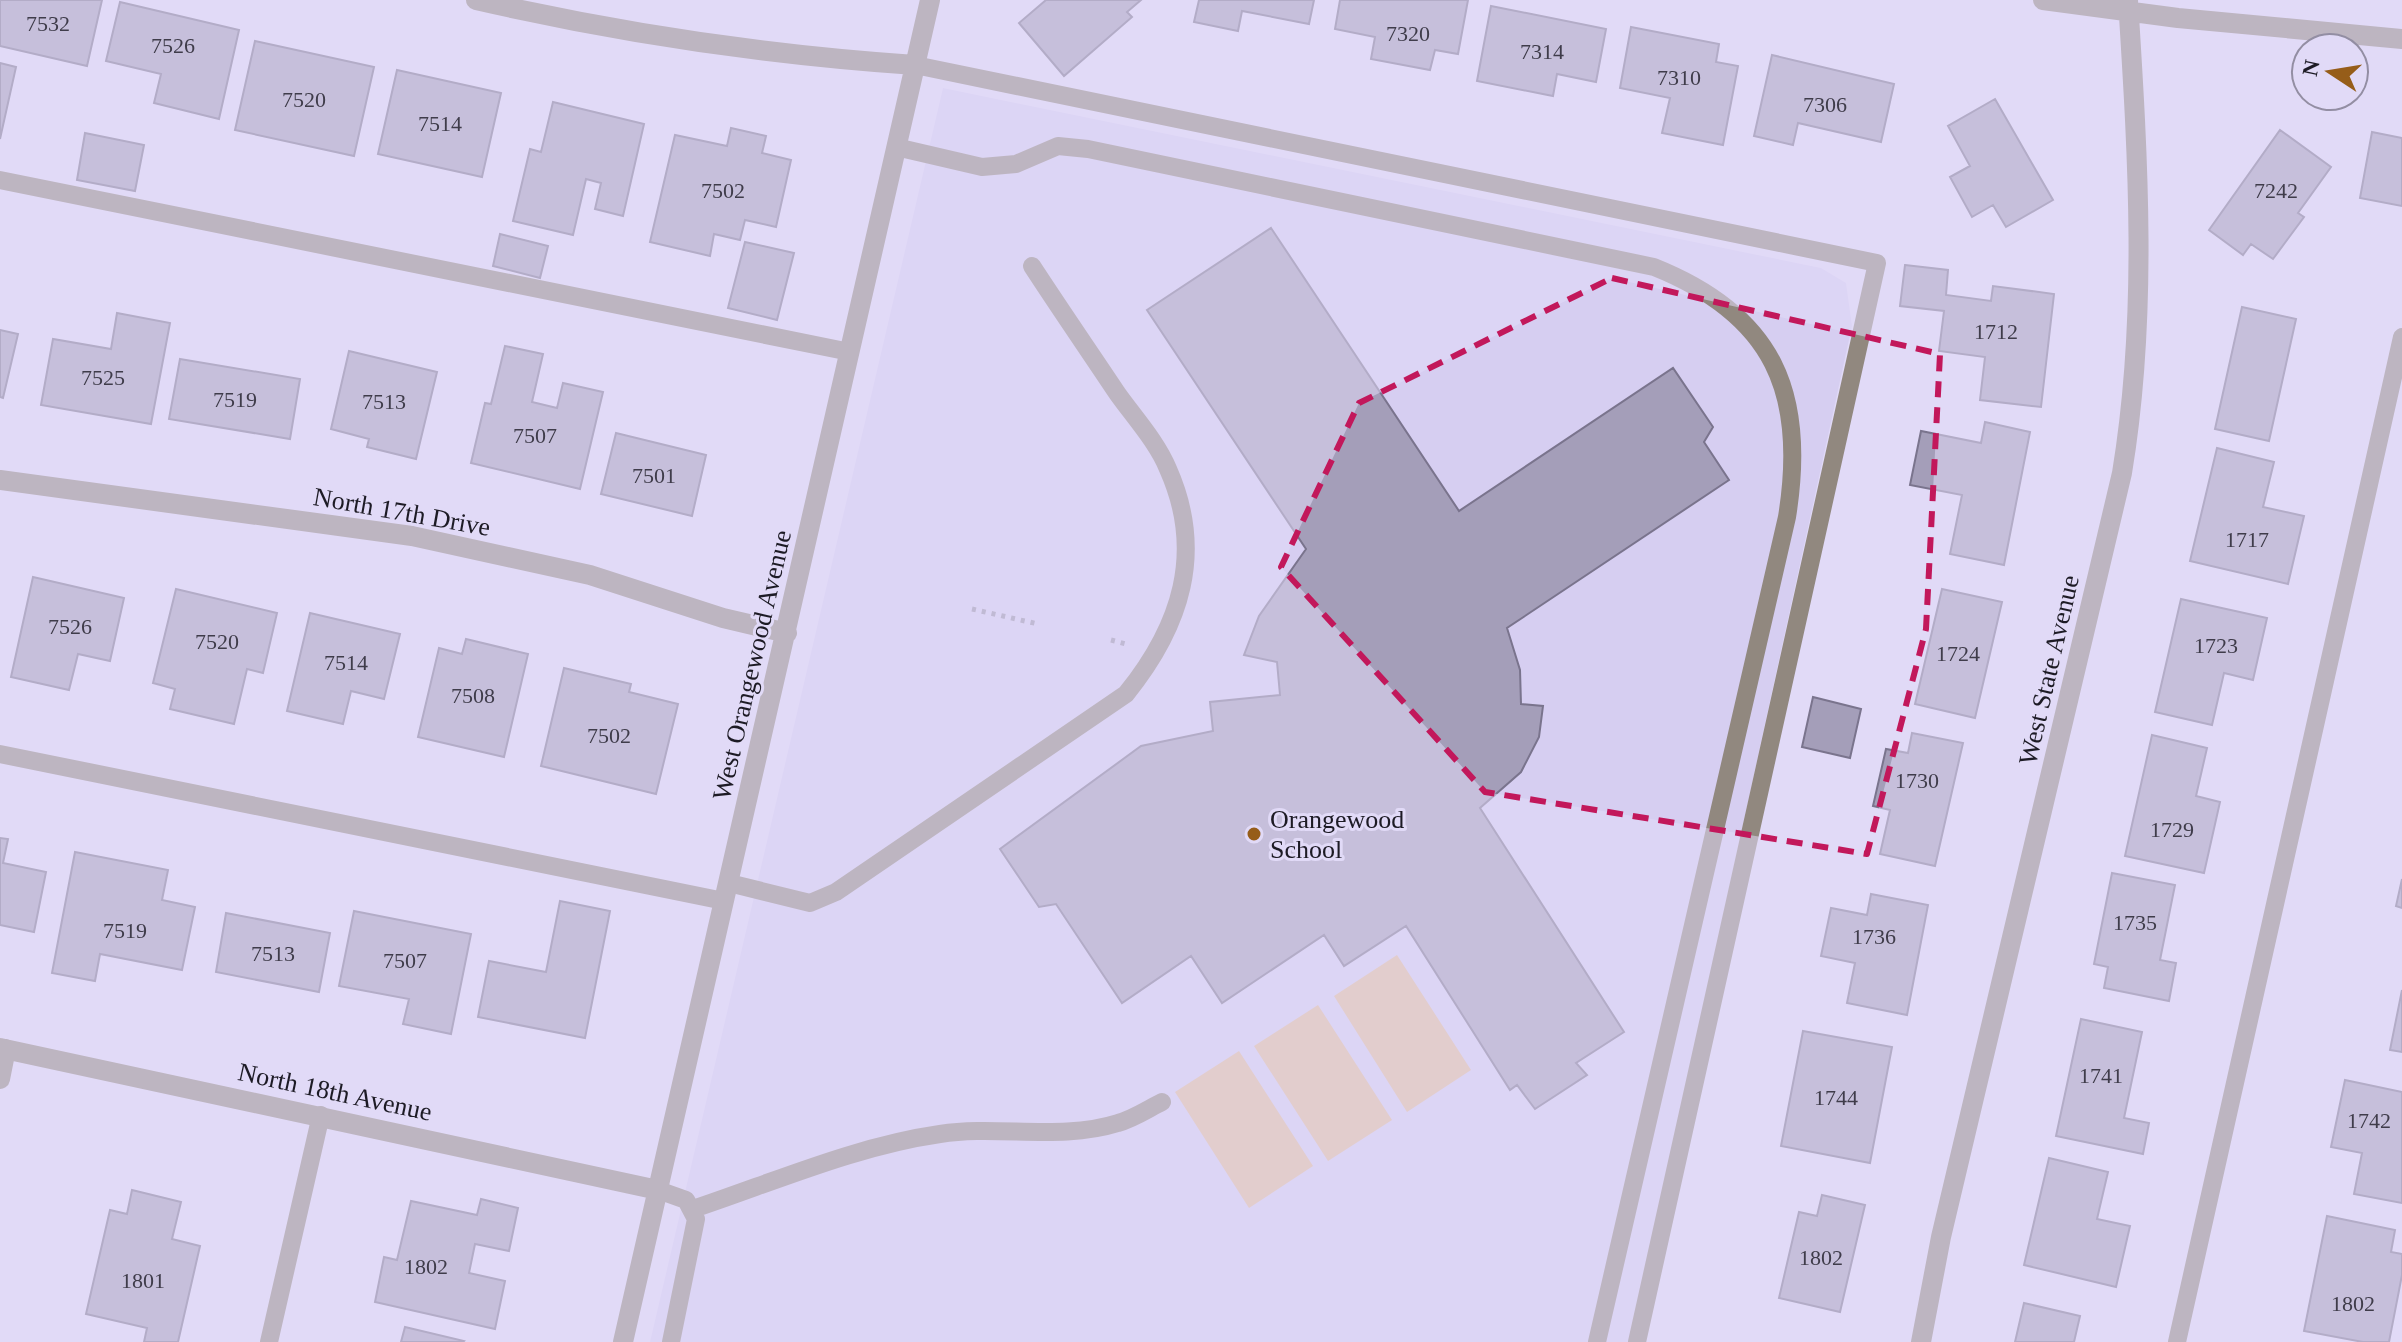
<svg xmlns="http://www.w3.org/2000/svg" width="2402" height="1342" viewBox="0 0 2402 1342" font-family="'Times New Roman',serif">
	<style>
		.built { fill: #d6cef1 }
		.green { fill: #e2bd9a }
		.building { fill: #a49eb9; stroke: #7a748d; stroke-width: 2 }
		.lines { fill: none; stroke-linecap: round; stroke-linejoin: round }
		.path { stroke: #9792a8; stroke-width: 5; stroke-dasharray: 4 6; stroke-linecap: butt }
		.service { stroke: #91887f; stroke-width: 18 }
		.minor { stroke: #91887f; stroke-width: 20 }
		.marked { fill: none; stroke: #c2185b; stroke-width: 6; stroke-dasharray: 16 10; stroke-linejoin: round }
		.poi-dot { fill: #965d19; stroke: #e1daf7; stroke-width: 3 }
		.labels { text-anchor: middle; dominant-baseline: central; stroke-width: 6; stroke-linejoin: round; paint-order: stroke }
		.number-label { font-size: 22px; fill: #3f3c4a }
		.street-label { font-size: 26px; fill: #1d1b25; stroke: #e1daf7 }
		.poi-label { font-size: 26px; fill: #1d1b25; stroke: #e1daf7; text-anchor: start }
	</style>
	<rect width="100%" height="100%" fill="#e1daf7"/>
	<path class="built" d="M943,88L1821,268L1846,283L1852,326L1630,1342H650Z"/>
	<path class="green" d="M1397,955L1471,1070L1407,1112L1334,996Z
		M1318,1005L1392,1120L1328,1161L1254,1046Z
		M1239,1051L1313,1166L1249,1208L1175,1092Z"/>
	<path class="building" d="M0,0H102L87,66L0,46Z
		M1046,0H1141L1127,12L1132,17L1064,76L1019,23Z
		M1199,0H1314L1309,24L1242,11L1238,31L1194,22Z
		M1340,0H1468L1458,54L1435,50L1430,70L1371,59L1375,37L1335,29Z
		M120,2L239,30L219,119L154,103L161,74L106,61Z
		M1491,6L1606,29L1596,82L1557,74L1553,96L1477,81Z
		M1631,27L1719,44L1716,62L1738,66L1723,145L1662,133L1670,98L1620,88Z
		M255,41L374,67L354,156L235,130Z
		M1772,55L1894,84L1881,142L1798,123L1793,145L1754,136Z
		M0,63L16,67L0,139Z
		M397,70L501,93L482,177L378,154Z
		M1995,99L2053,200L2006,227L1993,205L1972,217L1950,177L1970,166L1948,126Z
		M553,102L644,124L623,216L595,209L601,183L586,179L573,235L513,221L530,149L541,152Z
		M731,128L766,136L762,153L791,160L776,227L745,220L740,240L714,234L710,256L650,242L675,135L727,146Z
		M2280,130L2331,167L2298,213L2304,217L2273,259L2251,244L2243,255L2209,230Z
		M2372,132L2402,138V206L2360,198Z
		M85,133L144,145L135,191L77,180Z
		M1271,228L1459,511L1673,368L1713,427L1704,442L1729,480L1507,628L1520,670L1521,704L1543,706L1539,737L1521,772L1480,808L1624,1032L1576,1063L1587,1075L1535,1109L1517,1085L1510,1090L1406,926L1344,966L1324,935L1222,1003L1191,956L1122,1003L1056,904L1039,907L1000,849L1141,746L1213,731L1210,702L1280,695L1277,662L1244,655L1259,616L1306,549L1147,310Z
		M500,234L548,246L540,278L493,266Z
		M745,242L794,253L777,320L728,308Z
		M1905,265L1948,270L1946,295L1991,301L1993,286L2054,294L2041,407L1980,400L1985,357L1939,351L1944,311L1900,306Z
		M2242,307L2296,319L2269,441L2215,429Z
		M117,313L170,323L151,424L41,405L53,339L111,349Z
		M0,330L18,334L3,398L0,397Z
		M505,346L543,354L532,402L557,408L563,383L603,392L580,489L471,463L485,403L491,404Z
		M349,351L437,372L416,459L367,447L369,439L331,429Z
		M180,359L300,379L290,439L169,419Z
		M1985,422L2030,432L2004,565L1950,554L1962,495L1910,485L1921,431L1981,443Z
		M616,433L706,455L692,516L601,494Z
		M2217,448L2274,462L2263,507L2304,516L2288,584L2190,561Z
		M33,577L124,598L110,661L78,654L69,690L11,677Z
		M176,589L277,613L263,673L247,669L234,724L170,709L175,689L153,683Z
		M1942,589L2002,602L1975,718L1915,704Z
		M2181,599L2267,618L2253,680L2224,673L2212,725L2155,712Z
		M310,613L400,634L384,699L351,691L343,724L287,711Z
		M466,639L528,654L504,757L418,737L439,648L462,654Z
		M564,668L631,684L629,692L678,704L656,794L541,766Z
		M1813,697L1861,709L1850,758L1802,747Z
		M1912,733L1963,743L1935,866L1880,854L1890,810L1873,806L1886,749L1908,753Z
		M2152,735L2207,748L2196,796L2220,802L2204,873L2125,856Z
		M0,838L8,839L3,863L46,872L34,932L0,925Z
		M75,852L168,870L162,900L195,907L182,970L100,954L95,981L52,973Z
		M2112,873L2175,885L2160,960L2176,963L2169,1001L2104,988L2108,967L2094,964Z
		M2402,879V908L2396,906Z
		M1871,894L1928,905L1907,1015L1847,1003L1855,963L1821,956L1831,908L1867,915Z
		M560,901L610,911L585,1038L478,1017L489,961L546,972Z
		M354,911L471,934L451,1034L403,1024L409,999L339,986Z
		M226,913L330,933L319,992L216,972Z
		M2402,990V1052L2390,1050Z
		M2081,1019L2142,1032L2124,1118L2149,1123L2143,1154L2056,1136Z
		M1803,1031L1892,1047L1870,1163L1781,1146Z
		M2345,1080L2402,1092V1203L2354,1194L2362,1153L2331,1147Z
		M2049,1158L2108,1172L2097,1219L2130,1226L2116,1287L2024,1265Z
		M132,1190L181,1202L172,1239L200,1246L178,1342H144L147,1328L86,1314L110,1210L127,1214Z
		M1822,1195L1865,1205L1840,1312L1779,1298L1799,1212L1817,1216Z
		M481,1199L518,1208L509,1251L475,1244L469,1273L505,1281L495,1329L375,1302L384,1257L397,1260L411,1201L477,1215Z
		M2327,1216L2395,1230L2391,1252L2402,1254V1275L2389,1342H2363L2304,1331Z
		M2024,1303L2080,1316L2074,1342H2015Z
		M405,1327L464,1341L463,1342H401Z"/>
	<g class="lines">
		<path class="path" d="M972,609L1038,624
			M1111,640L1126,644"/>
		<path class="service" d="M915,65L1877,263L1637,1342
			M896,147L982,167L1016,164L1058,146L1088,149L1654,267C1774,315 1807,393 1787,517L1597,1342
			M0,180L850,352
			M0,754L724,901
			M729,883L810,903L836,892L1126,694C1181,626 1205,552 1168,469C1157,442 1134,417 1117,393C1089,351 1060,309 1032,266
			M658,1190L686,1200L696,1219L671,1342
			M693,1209C774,1182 856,1146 940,1134C998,1125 1061,1141 1118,1123C1133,1119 1148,1109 1162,1102
			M269,1342L321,1115
			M2177,1342L2402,337"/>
		<path class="minor" d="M476,0C620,33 767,55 915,65
			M2043,0L2178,18L2402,39
			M0,480L412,536L590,575L723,618L787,633
			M0,1048L658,1190
			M0,1079L6,1049
			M623,1342L930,0
			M1921,1342L1941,1237L2122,473C2148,315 2138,159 2128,0"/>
	</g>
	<path d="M0 0H2402V1342H0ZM1612,278L1940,354L1926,629L1867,854L1485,792L1281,567L1359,403Z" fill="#e1daf7" fill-opacity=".55" fill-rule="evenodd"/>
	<path class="marked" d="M1612,278L1940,354L1926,629L1867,854L1485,792L1281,567L1359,403Z"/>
	<circle class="poi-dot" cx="1254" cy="834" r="8"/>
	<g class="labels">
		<g class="number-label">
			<text x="48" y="23">7532</text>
			<text x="1408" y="33">7320</text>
			<text x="173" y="45">7526</text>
			<text x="1542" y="51">7314</text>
			<text x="1679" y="77">7310</text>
			<text x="304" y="99">7520</text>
			<text x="1825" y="104">7306</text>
			<text x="440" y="123">7514</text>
			<text x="723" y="190">7502</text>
			<text x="2276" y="190">7242</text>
			<text x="1996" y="331">1712</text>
			<text x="103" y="377">7525</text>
			<text x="235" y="399">7519</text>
			<text x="384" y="401">7513</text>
			<text x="535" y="435">7507</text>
			<text x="654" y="475">7501</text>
			<text x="2247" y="539">1717</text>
			<text x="70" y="626">7526</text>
			<text x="217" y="641">7520</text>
			<text x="2216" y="645">1723</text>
			<text x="1958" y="653">1724</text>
			<text x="346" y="662">7514</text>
			<text x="473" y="695">7508</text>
			<text x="609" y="735">7502</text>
			<text x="1917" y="780">1730</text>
			<text x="2172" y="829">1729</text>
			<text x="2135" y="922">1735</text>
			<text x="125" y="930">7519</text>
			<text x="1874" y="936">1736</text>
			<text x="273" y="953">7513</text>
			<text x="405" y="960">7507</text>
			<text x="2101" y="1075">1741</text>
			<text x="1836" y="1097">1744</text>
			<text x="2369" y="1120">1742</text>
			<text x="1821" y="1257">1802</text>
			<text x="426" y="1266">1802</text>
			<text x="143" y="1280">1801</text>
			<text x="2353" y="1303">1802</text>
		</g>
		<g class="street-label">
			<text transform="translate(402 512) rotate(10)">North 17th Drive</text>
			<text transform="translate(752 665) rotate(-77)">West Orangewood Avenue</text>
			<text transform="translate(2049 670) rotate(-77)">West State Avenue</text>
			<text transform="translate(335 1092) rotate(12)">North 18th Avenue</text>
		</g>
		<g class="poi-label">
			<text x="1270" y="819">Orangewood<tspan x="1270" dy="30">School</tspan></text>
		</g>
	</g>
	<g transform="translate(2330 72) rotate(282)"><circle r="38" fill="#e1daf7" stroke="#938ea3" stroke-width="2"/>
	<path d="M0-6L14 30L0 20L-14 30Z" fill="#965d19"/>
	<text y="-12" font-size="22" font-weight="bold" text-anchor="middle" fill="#1d1b25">N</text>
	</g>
</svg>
